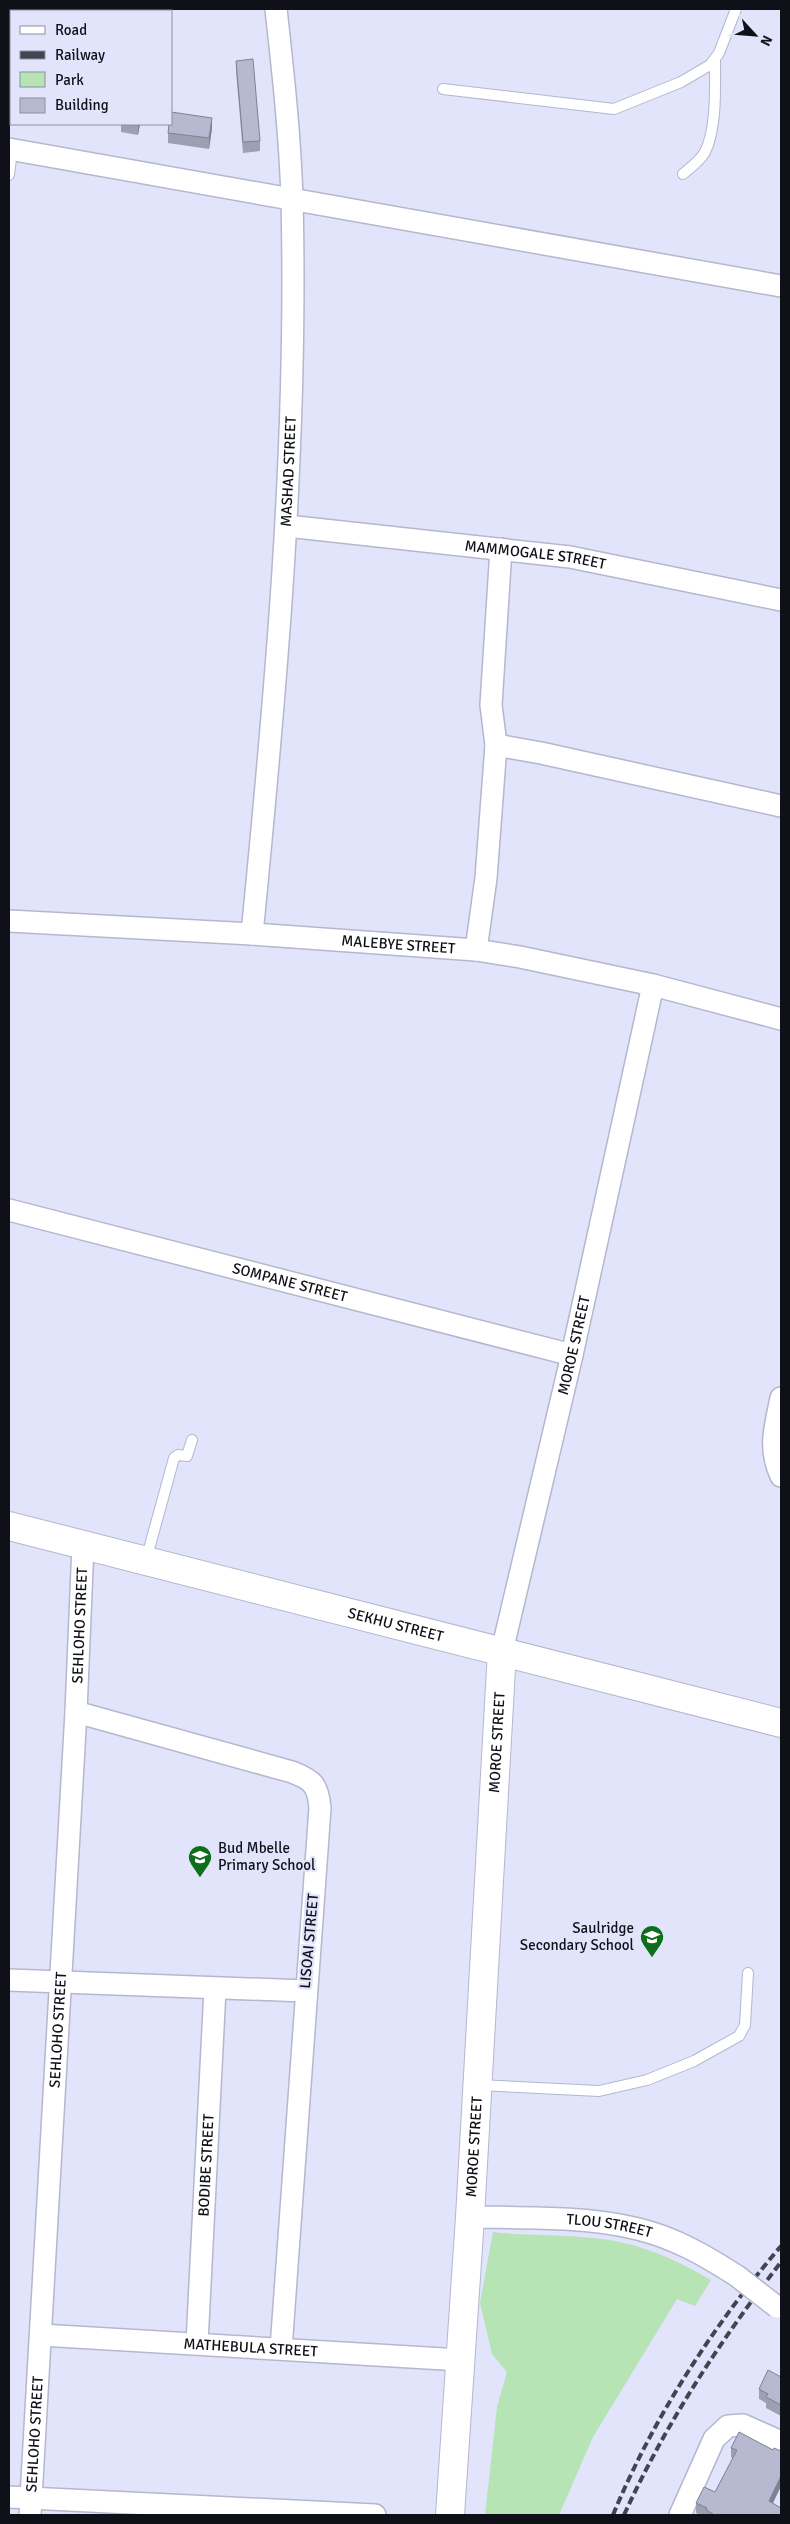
<svg xmlns="http://www.w3.org/2000/svg" width="790" height="2524" viewBox="0 0 790 2524" font-family="Signika,sans-serif">
	<style>
		.green { fill: #b6e4b5 }
		.lines { fill: none; stroke-linecap: round; stroke-linejoin: round }
		.lane-casing { stroke: #b4b7ce; stroke-width: 12 }
		.street-casing { stroke: #b4b7ce; stroke-width: 24 }
		.secondary-casing { stroke: #b4b7ce; stroke-width: 30 }
		.lane { stroke: #fff; stroke-width: 10 }
		.street { stroke: #fff; stroke-width: 21 }
		.secondary { stroke: #fff; stroke-width: 28 }
		.rail { stroke: #43444f; stroke-width: 4; stroke-dasharray: 8 4; stroke-linecap: butt }
		.street-bridge-casing { stroke: #b4b7ce; stroke-width: 24; stroke-linecap: butt }
		.street-bridge { stroke: #fff; stroke-width: 21 }
		.wall { fill: #9d9fb2 }
		.shaded-wall { fill: #7f8291 }
		.building { fill: #b6b9cf; stroke: #7f8291 }
		.labels { text-anchor: middle; dominant-baseline: central; stroke-width: 4.5; stroke-linejoin: round; paint-order: stroke }
		.street-label { font-size: 15px; fill: #101118; stroke: #e1e4fb }
		.poi-label { font-size: 15px; fill: #101118; stroke: #e1e4fb; text-anchor: start }
	</style>
	<rect width="100%" height="100%" fill="#e1e4fb"/>
	<path class="green" d="M493,2232C526,2236 560,2234 593,2238C638,2242 673,2258 711,2280L695,2306L677,2299L593,2437L559,2515H485L497,2407L507,2372L492,2354L480,2303Z"/>
	<g class="lines">
		<g class="lane-casing">
			<path id="lane" d="M443,89L614,109L681,82L710,65L719,53L736,9
				M683,174C690,168 700,161 705,152C717,128 715,86 715,59
				M9,175L12,150
				M146,1560L174,1458L178,1455L187,1456L192,1440
				M478,2085L599,2091L647,2080L694,2061L739,2036L745,2025L748,1973"/>
		</g>
		<g class="street-casing">
			<g id="street">
				<path d="M9,149L781,286"/>
				<path id="s1" d="M287,526L570,557L781,600"/>
				<path d="M496,745L541,753L781,806"/>
				<path id="s2" d="M9,921L252,934L476,950L520,957L653,985L781,1019"/>
				<path id="s3" d="M252,934C276,690 298,445 292,199C290,135 283,72 276,9"/>
				<path d="M476,950L486,878L496,745L491,705L501,549"/>
				<path id="s4" d="M9,1210L572,1355"/>
				<path d="M781,1398C775,1428 768,1447 781,1476"/>
				<path id="s5" d="M502,1651L572,1355L653,985"/>
				<path d="M76,1712L292,1772C313,1780 318,1785 320,1808L281,2349"/>
				<path d="M9,1980L305,1991"/>
				<path id="s6" d="M470,2217C523,2218 586,2216 638,2229C675,2238 706,2256 737,2276"/>
				<path id="s7" d="M41,2335L461,2360"/>
				<path id="s8" d="M197,2343L215,1989"/>
				<path d="M9,2497L375,2515"/>
				<path id="s9" d="M30,2515L76,1712L83,1545"/>
				<path d="M680,2515L714,2439L728,2426L743,2425L781,2442"/>
			</g>
		</g>
		<g class="secondary-casing">
			<g id="secondary">
				<path id="s10" d="M9,1526L781,1723"/>
				<path id="s11" d="M450,2515L470,2217L502,1651"/>
			</g>
		</g>
		<use href="#lane" class="lane"/>
		<use href="#street" class="street"/>
		<use href="#secondary" class="secondary"/>
		<path class="rail" d="M613,2515C653,2418 713,2326 781,2246
			M624,2515C666,2423 720,2341 781,2262"/>
		<g class="street-bridge-casing">
			<path id="street-bridge" d="M737,2276L777,2307"/>
		</g>
		<use href="#street-bridge" class="street-bridge"/>
	</g>
	<path class="wall" d="M236,61L260,141V151L243,153L236,71Z
		M121,124H140L138,135L121,132Z
		M212,128L209,149L168,143V133Z
		M781,2377V2416L766,2408V2403L759,2399V2389Z
		M731,2448L773,2450L781,2451V2486L773,2503L781,2515H701L696,2513V2503L715,2492L733,2458L731,2457Z"/>
	<path class="shaded-wall" d="M212,118V128L209,149V138Z
		M138,124H140L138,135Z
		M781,2476V2486L769,2511V2501Z"/>
	<path class="building" d="M88,9H105L104,11H87Z
		M253,59L260,141L243,142L236,61Z
		M171,112L212,118L209,138L168,133L169,124H171Z
		M768,2370L781,2377V2405L766,2397L768,2394L759,2389Z
		M739,2432L773,2450L774,2448L781,2451V2476L769,2501L781,2508V2515H713V2514L706,2510L707,2508L696,2503L704,2487L715,2492L737,2450L731,2448Z"/>
	<defs>
		<g id="school-pin" transform="scale(1.25)"><path d="M0 17L-7.5 6A9.5 9.5 0 1 1 7.5 6Z" fill="#0d6e1c" stroke="#e1e4fb"/><path d="M0-5L7-2L0 1L-7-2ZM-4 1L0 2.5L4 1V4Q0 6-4 4Z" fill="#fff"/></g>
	</defs>
	<g fill-rule="evenodd">
		<use href="#school-pin" x="200" y="1857"/>
		<use href="#school-pin" x="652" y="1937"/>
	</g>
	<g class="labels">
		<g class="street-label">
			<text stroke="none"><textPath href="#s3" startOffset="464">MASHAD STREET</textPath></text>
			<text stroke="none"><textPath href="#s1" startOffset="250">MAMMOGALE STREET</textPath></text>
			<text stroke="none"><textPath href="#s2" startOffset="390">MALEBYE STREET</textPath></text>
			<text stroke="none"><textPath href="#s4" startOffset="290">SOMPANE STREET</textPath></text>
			<text stroke="none"><textPath href="#s5" startOffset="314">MOROE STREET</textPath></text>
			<text stroke="none"><textPath href="#s10" startOffset="399">SEKHU STREET</textPath></text>
			<text stroke="none"><textPath href="#s9" startOffset="891">SEHLOHO STREET</textPath></text>
			<text stroke="none"><textPath href="#s11" startOffset="774">MOROE STREET</textPath></text>
			<text transform="translate(309 1941) rotate(-85)">LISOAI STREET</text>
			<text stroke="none"><textPath href="#s9" startOffset="486">SEHLOHO STREET</textPath></text>
			<text stroke="none"><textPath href="#s11" startOffset="369">MOROE STREET</textPath></text>
			<text stroke="none"><textPath href="#s8" startOffset="178">BODIBE STREET</textPath></text>
			<text stroke="none"><textPath href="#s6" startOffset="140">TLOU STREET</textPath></text>
			<text stroke="none"><textPath href="#s7" startOffset="210">MATHEBULA STREET</textPath></text>
			<text stroke="none"><textPath href="#s9" startOffset="81">SEHLOHO STREET</textPath></text>
		</g>
		<g class="poi-label">
			<text x="218" y="1848">Bud Mbelle<tspan x="218" dy="17">Primary School</tspan></text>
			<text x="634" y="1928" text-anchor="end">Saulridge<tspan x="634" dy="17">Secondary School</tspan></text>
		</g>
	</g>
	<rect width="790" height="2524" fill="none" stroke="#101118" stroke-width="20"/>
	<rect x="10" y="10" width="162" height="115" fill="#e1e4fb" stroke="#8d90a0"/>
	<rect x="20" y="26" width="25" height="8" fill="#ffffff" stroke="#8d90a0"/>
	<text x="55" y="35" font-size="15" fill="#101118">Road</text>
	<rect x="20" y="51" width="25" height="8" fill="#43444f" stroke="#8d90a0"/>
	<text x="55" y="60" font-size="15" fill="#101118">Railway</text>
	<rect x="20" y="72" width="25" height="15" fill="#b6e4b5" stroke="#8d90a0"/>
	<text x="55" y="85" font-size="15" fill="#101118">Park</text>
	<rect x="20" y="98" width="25" height="15" fill="#b6b9cf" stroke="#8d90a0"/>
	<text x="55" y="110" font-size="15" fill="#101118">Building</text>
	<g transform="translate(755 35) rotate(116)" stroke="#e1e4fb" stroke-width="4" paint-order="stroke">
	<path d="M0-4L9 19L0 12L-9 19Z" fill="#101118"/>
	<text y="-8" font-size="14" font-weight="bold" text-anchor="middle" fill="#101118">N</text>
	</g>
</svg>
